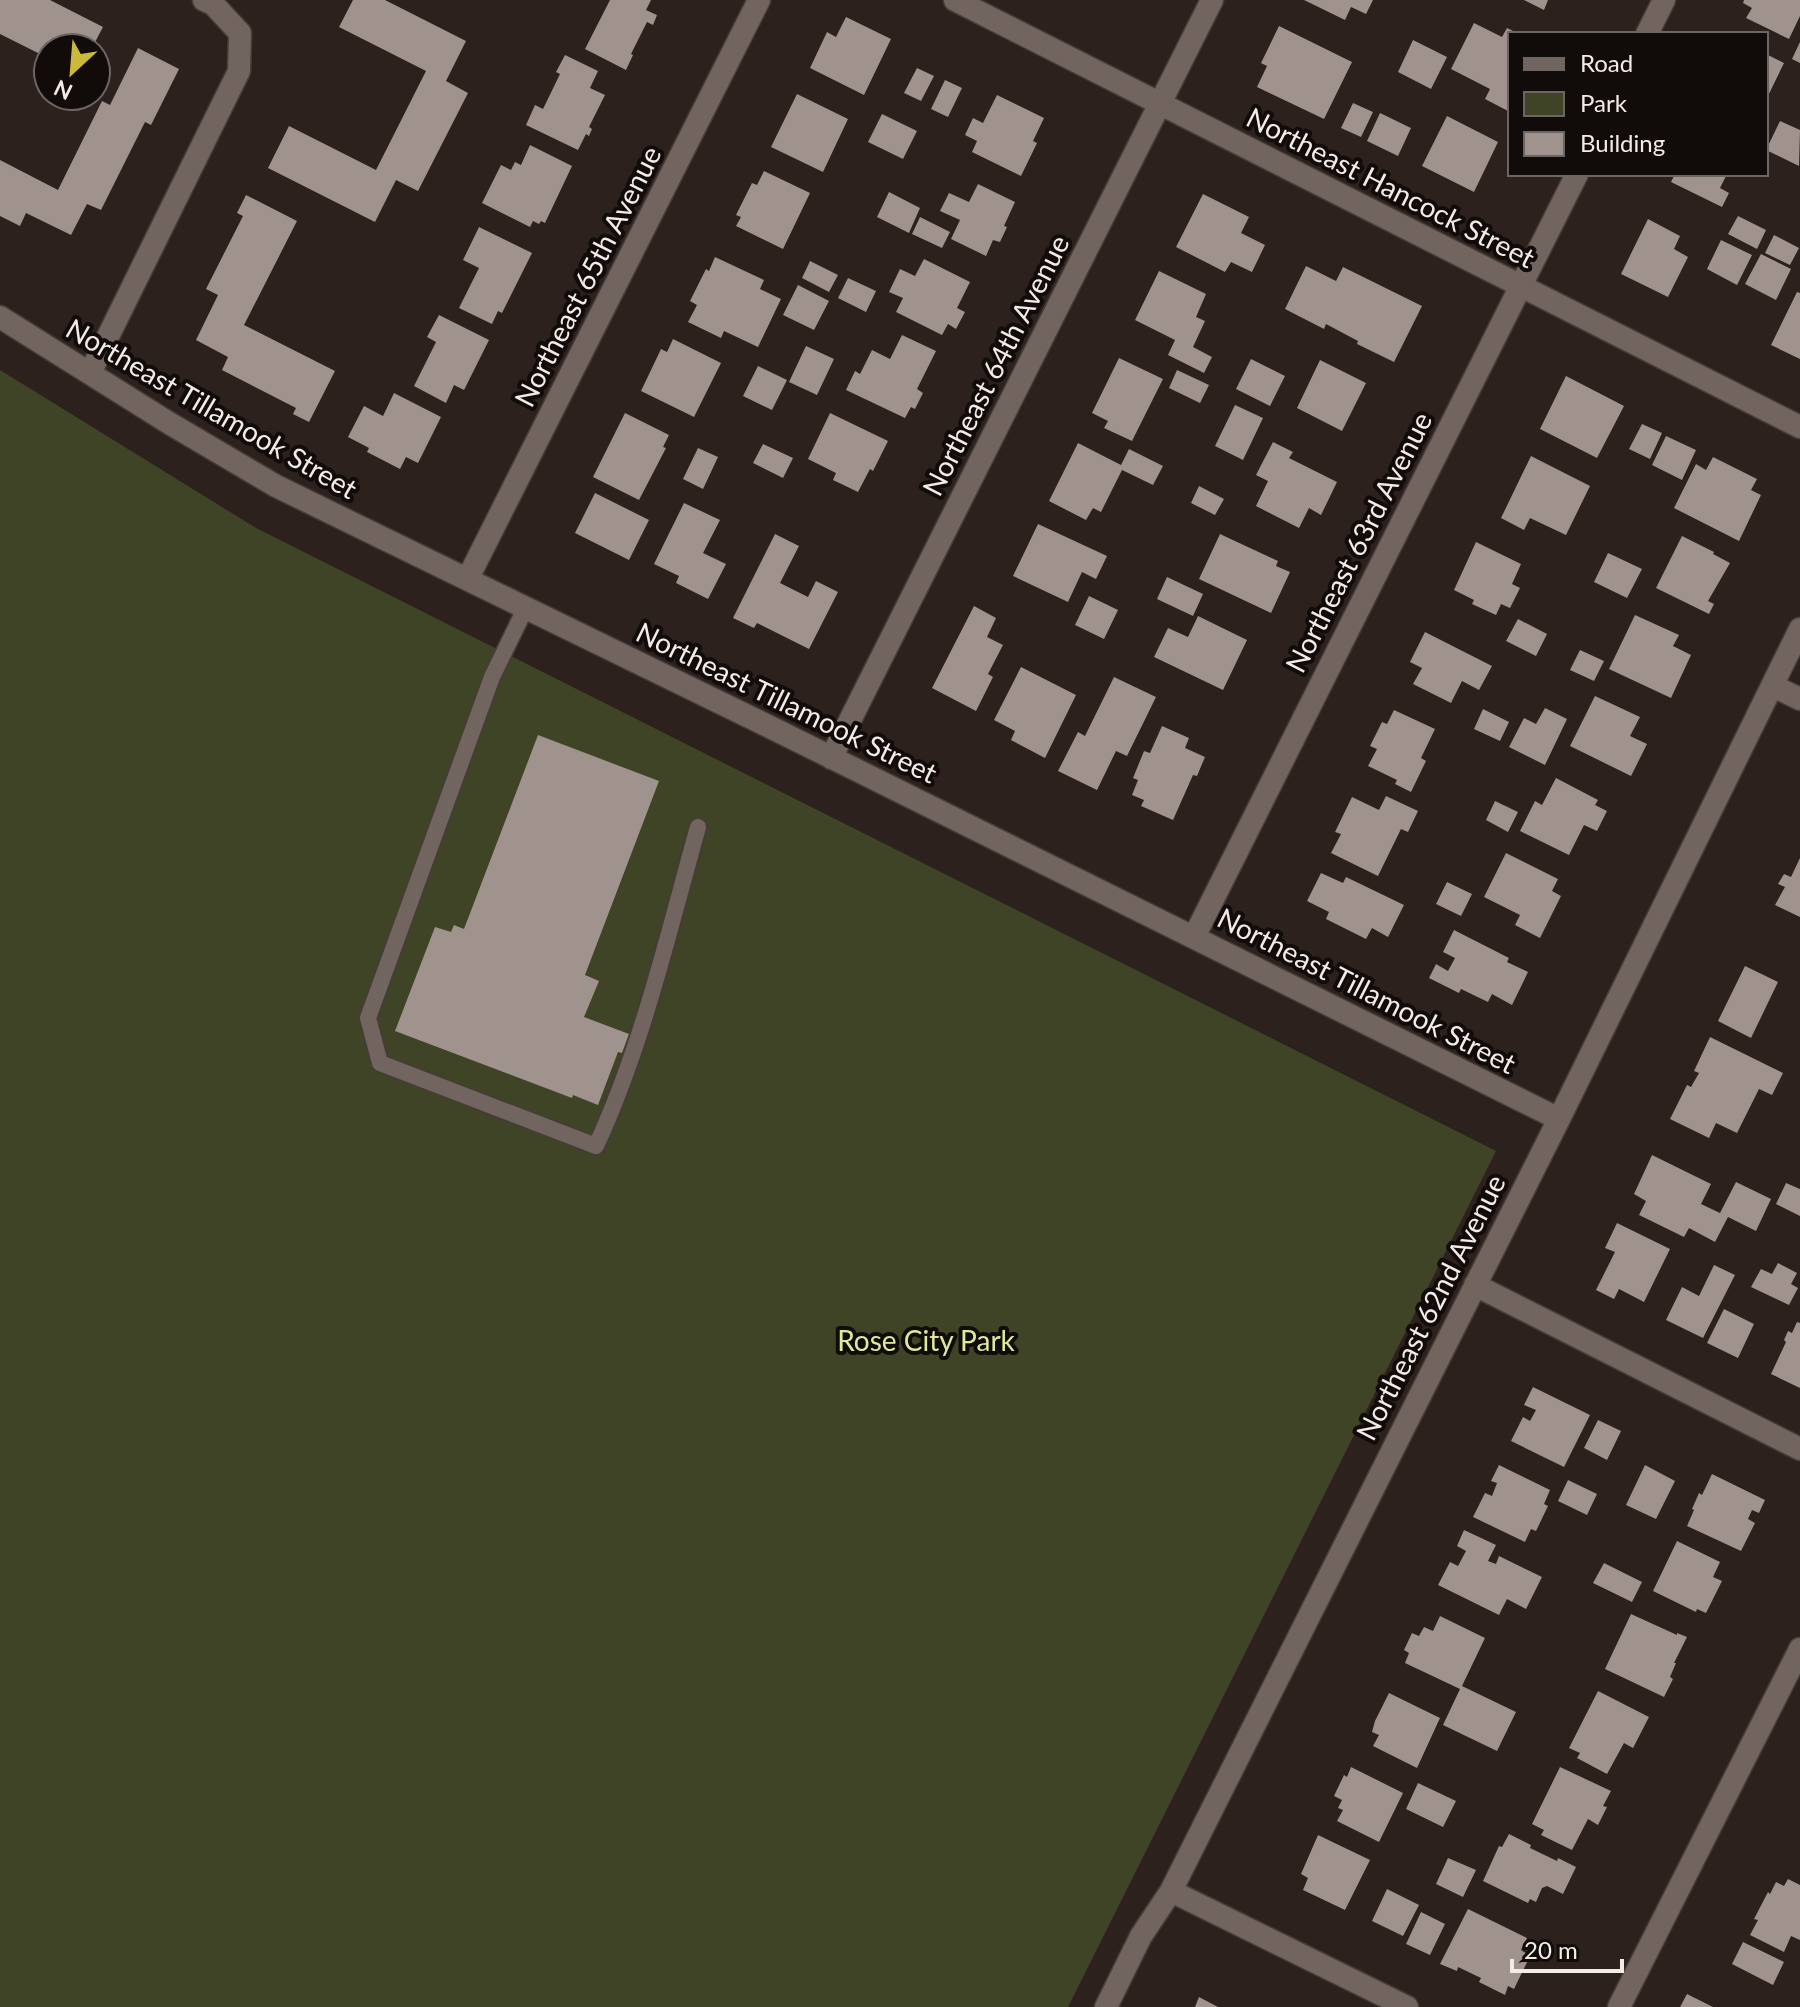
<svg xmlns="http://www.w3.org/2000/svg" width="1800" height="2007" viewBox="0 0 1800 2007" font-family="Lato,sans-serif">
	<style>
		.green { fill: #3f4426 }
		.building { fill: #a0928c }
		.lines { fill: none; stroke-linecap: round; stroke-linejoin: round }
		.service-casing { stroke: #463c38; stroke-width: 19 }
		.minor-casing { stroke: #463c38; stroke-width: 25 }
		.service { stroke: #72645f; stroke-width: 16 }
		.minor { stroke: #72645f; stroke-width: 22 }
		.labels { text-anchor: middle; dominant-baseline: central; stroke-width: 8; stroke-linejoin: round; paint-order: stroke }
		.street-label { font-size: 28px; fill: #f3ebe8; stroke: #110c0a }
		.park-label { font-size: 28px; fill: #ddea9b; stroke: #110c0a }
	</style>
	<rect width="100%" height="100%" fill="#2d211d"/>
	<path class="green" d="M0,370L256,528L1496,1151L1068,2007H0Z"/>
	<path class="building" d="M0,0H50L103,27L92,48H48V58L0,34Z
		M353,0H385L466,41L446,81L468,93L418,191L396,180L375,222L268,168L289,126L376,170L426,71L339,27Z
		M610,0H651L646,10L657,15L653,25L647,22L631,54L633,55L626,70L585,49Z
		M1304,0H1373L1366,14L1351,7L1345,20Z
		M1524,0H1548L1544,10Z
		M1744,0H1800V16L1789,39L1746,18L1752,8L1743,3Z
		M846,17L891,39L864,95L810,68L827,32L836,37Z
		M1474,23L1502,37L1507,28L1519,34H1510V108L1508,111L1485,99L1490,89L1451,69Z
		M1279,26L1352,62L1324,119L1257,87L1267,66L1261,63Z
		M1413,40L1447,57L1431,89L1398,72Z
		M1800,42V63L1792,59Z
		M138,48L179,69L151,125L145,122L101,210L87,204L71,235L26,213L20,226L0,216V160L58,190L102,101L110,105Z
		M1766,54L1784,63L1766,100Z
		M565,55L598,71L590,88L605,95L589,127L592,129L589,136L586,134L578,150L526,125L535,105L543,109L560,74L556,72Z
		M917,68L934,76L921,101L904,93Z
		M945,80L962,88L948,117L931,109Z
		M797,94L848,119L823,172L771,147Z
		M997,95L1044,118L1033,141L1037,143L1021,176L972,152L977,141L965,135L973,118L983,123Z
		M1353,103L1373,112L1361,137L1341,128Z
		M1380,113L1411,128L1398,156L1367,141Z
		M882,114L917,131L903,159L868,142Z
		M1447,116L1498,142L1474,192L1422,166Z
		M1780,121L1800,130L1799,166L1766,150Z
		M530,145L572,166L545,223L541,221L539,224L533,221L530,227L482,203L501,165L511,170L515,162L521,165Z
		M764,171L810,193L783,249L736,226L741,217L736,215L752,183L757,185Z
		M1675,174H1727L1720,188L1729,193L1722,207L1671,182Z
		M978,184L1015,202L1004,226L1007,227L1000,242L993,240L986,256L951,239L960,220L940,211L949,193L969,202Z
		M889,192L920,208L909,233L877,217Z
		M1203,194L1249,217L1241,233L1265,245L1252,272L1231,262L1225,272L1176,247Z
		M246,195L297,221L244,325L335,371L309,422L293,414L296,408L222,370L228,357L196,340L218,295L206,289L243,216L237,213Z
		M1738,216L1766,230L1757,249L1728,234Z
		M920,217L950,232L942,248L912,234Z
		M1648,219L1680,236L1674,249L1688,257L1668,297L1621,274Z
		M479,227L532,253L502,313L498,311L492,324L459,308L479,268L463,260Z
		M1774,235L1799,248L1790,265L1765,253Z
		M1721,240L1752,255L1737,285L1707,269Z
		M1761,254L1791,269L1776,300L1745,284Z
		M715,257L764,280L760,289L781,299L758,347L724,331L721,338L688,322L697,305L690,301L706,269L709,271Z
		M924,259L970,282L957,308L965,312L956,329L948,324L942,335L896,312L903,298L889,292L900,269L915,276Z
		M810,261L838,275L829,292L802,278Z
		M1306,266L1336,281L1343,267L1422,306L1394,362L1357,344L1358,341L1326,324L1324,329L1285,309Z
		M1159,271L1206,294L1196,317L1205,321L1193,347L1212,357L1204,373L1168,355L1175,340L1135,320Z
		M848,278L876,291L866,312L838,298Z
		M798,285L829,301L814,330L783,315Z
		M1797,292L1800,293V359L1771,345Z
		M439,315L489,340L464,390L454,385L446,403L414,386L436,342L427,337Z
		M902,335L936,351L917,389L923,393L915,409L911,407L905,418L846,390L855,371L860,374L872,350L890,359Z
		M673,339L721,363L694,417L641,391L661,349L667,352Z
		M806,346L834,359L817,395L789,382Z
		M1119,358L1163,379L1132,441L1104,428L1108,421L1092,413Z
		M1251,359L1285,376L1270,406L1236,389Z
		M1320,360L1366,383L1342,431L1297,408Z
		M758,366L787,380L772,410L743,396Z
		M1177,370L1209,385L1200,403L1169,388Z
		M1566,376L1624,406L1597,458L1540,429Z
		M394,393L441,417L418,463L406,457L400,469L367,452L369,448L348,437L364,406L383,416Z
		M1235,405L1263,418L1243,460L1215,446Z
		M625,413L669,435L663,447L666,448L639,500L593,477Z
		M830,413L888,441L873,471L870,469L858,492L833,480L836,473L808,459Z
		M1642,424L1662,433L1650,459L1629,449Z
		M1666,436L1696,450L1682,480L1652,465Z
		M1273,442L1293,452L1289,458L1337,482L1321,515L1309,508L1299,528L1256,506L1268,481L1256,475Z
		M1078,443L1121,465L1129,449L1163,466L1153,485L1122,470L1101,512L1093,508L1086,520L1049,501Z
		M763,444L793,458L783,478L753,463Z
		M698,448L718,457L703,489L683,479Z
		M1531,456L1590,486L1566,535L1530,518L1524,530L1501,518Z
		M1713,457L1757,479L1751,490L1761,495L1739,541L1674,508L1696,464L1706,470Z
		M1199,486L1224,499L1215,515L1191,503Z
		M595,493L649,520L629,560L575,533Z
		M684,503L720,520L703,553L726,564L708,599L676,583L679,576L654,564Z
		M1038,524L1107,556L1096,579L1082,572L1068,602L1013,576Z
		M775,534L799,546L780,583L808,597L816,581L838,592L809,649L757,623L754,628L733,618Z
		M1220,534L1278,561L1276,566L1290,572L1271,613L1199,579Z
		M1682,536L1714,552L1713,554L1730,563L1708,601L1714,604L1709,614L1656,588Z
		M1476,542L1521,564L1512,584L1520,588L1510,608L1501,604L1496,615L1472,604L1474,600L1454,590Z
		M1608,553L1642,569L1627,598L1594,582Z
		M1167,577L1203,594L1193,616L1157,599Z
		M1089,596L1118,610L1104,639L1075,625Z
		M974,606L996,618L987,637L1003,645L988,674L993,677L976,711L932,688Z
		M1635,615L1679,635L1673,646L1691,655L1671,698L1609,669Z
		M1198,616L1247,640L1223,690L1154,657L1168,628L1188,637Z
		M1518,619L1547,634L1536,656L1506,641Z
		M1425,632L1492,666L1479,690L1462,681L1451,703L1413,684L1422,668L1410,662Z
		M1580,650L1604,661L1594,681L1570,670Z
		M1021,667L1076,695L1045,758L1011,740L1015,731L994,720Z
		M1114,677L1156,697L1127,756L1116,751L1097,790L1058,771L1078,732L1085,736Z
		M1595,696L1640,717L1630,736L1647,744L1631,776L1570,746Z
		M1545,708L1567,719L1545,765L1509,747L1524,718L1536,724Z
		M1483,709L1509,722L1500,741L1474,729Z
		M1394,710L1435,729L1421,758L1426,761L1411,792L1395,784L1397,780L1368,766L1377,749L1370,746L1382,722L1387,724Z
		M1162,726L1189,738L1185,748L1205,757L1197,776L1193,775L1173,820L1141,806L1144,800L1132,795L1138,780L1133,778L1144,751L1150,753Z
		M538,735L659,781L585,975L599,981L584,1017L629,1034L622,1053L618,1052L598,1105L573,1095L572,1098L395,1031L435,927L451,932L454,925L464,929Z
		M1556,778L1598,800L1595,805L1607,811L1597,831L1584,825L1569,855L1520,831L1535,801L1542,805Z
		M1386,796L1418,811L1408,832L1401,829L1378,876L1331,853L1341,834L1335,832L1352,797L1379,810Z
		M1495,801L1518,812L1508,832L1486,820Z
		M1506,853L1558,879L1552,891L1561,896L1540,938L1515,925L1520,915L1484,897Z
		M1800,858V917L1775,905L1785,887L1778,884L1784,874L1791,877Z
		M1321,873L1343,883L1346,877L1404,905L1388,937L1372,928L1366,939L1326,919L1329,912L1307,901Z
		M1447,882L1472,894L1461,916L1436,904Z
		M1454,930L1509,958L1507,962L1528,972L1512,1005L1492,994L1488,1002L1461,989L1459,993L1429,978L1436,964L1448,971L1455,958L1443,952Z
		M1745,966L1778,982L1751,1038L1718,1021Z
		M1710,1037L1783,1073L1772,1095L1759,1089L1737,1133L1716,1123L1709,1138L1670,1119L1687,1085L1691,1087L1699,1073L1694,1071Z
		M1652,1155L1711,1184L1701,1204L1720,1213L1736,1182L1771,1199L1756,1231L1728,1217L1715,1242L1689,1228L1684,1237L1639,1215L1646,1201L1634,1194Z
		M1786,1183L1800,1189V1216L1776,1204Z
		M1617,1223L1670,1249L1644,1302L1619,1289L1614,1299L1596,1290L1615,1252L1605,1248Z
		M1778,1263L1797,1273L1791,1284L1798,1288L1789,1305L1751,1287L1761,1269L1772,1274Z
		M1714,1265L1735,1275L1703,1338L1666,1320L1682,1287L1699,1296Z
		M1724,1309L1754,1324L1738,1358L1707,1343Z
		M1797,1322L1800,1323V1388L1771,1374L1786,1342L1784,1340L1788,1331L1792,1333Z
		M1533,1387L1590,1415L1564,1467L1511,1441L1523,1417L1530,1421L1536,1410L1524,1405Z
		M1598,1420L1621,1431L1607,1460L1584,1448Z
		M1499,1465L1550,1490L1544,1504L1548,1506L1536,1531L1531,1529L1525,1542L1473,1517L1485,1493L1492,1496L1497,1483L1491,1481Z
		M1645,1465L1675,1481L1656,1519L1626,1505Z
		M1712,1474L1765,1500L1759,1513L1752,1510L1748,1519L1755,1523L1741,1551L1687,1526L1694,1510L1692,1509L1699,1493L1702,1495Z
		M1568,1480L1597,1494L1587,1515L1558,1501Z
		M1464,1530L1496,1545L1488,1561L1496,1564L1499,1556L1542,1577L1526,1609L1507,1599L1499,1615L1438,1585L1450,1562L1458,1566L1466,1551L1457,1546Z
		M1677,1541L1720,1562L1713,1577L1722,1581L1706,1613L1697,1609L1696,1612L1653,1591Z
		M1604,1563L1642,1582L1632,1602L1593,1583Z
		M1631,1614L1677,1635V1633L1687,1637L1674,1663H1676L1670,1677L1673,1679L1664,1697L1605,1669Z
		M1440,1616L1485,1638L1462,1686L1516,1712L1497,1751L1443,1725L1460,1689L1405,1663L1409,1653L1404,1650L1412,1633L1419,1636L1424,1627L1433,1631Z
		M1598,1691L1649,1717L1633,1748L1624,1743L1607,1774L1577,1758L1580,1753L1569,1748Z
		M1389,1693L1440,1718L1417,1768L1373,1746L1379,1735L1372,1732L1375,1721Z
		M1351,1767L1403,1793L1379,1842L1337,1821L1343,1810L1338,1808L1342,1800L1334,1796L1344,1775L1347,1777Z
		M1560,1767L1611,1791L1603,1806L1607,1807L1598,1825L1588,1819L1572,1850L1541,1835L1544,1830L1532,1824Z
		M1418,1783L1456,1801L1443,1827L1406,1809Z
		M1509,1834L1531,1845L1530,1848L1557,1861L1558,1858L1576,1867L1563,1894L1547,1886L1542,1888L1536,1902L1530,1899L1528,1903L1483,1881L1499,1846L1502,1847Z
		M1318,1835L1370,1860L1345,1910L1303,1890L1308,1878L1301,1874Z
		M1448,1858L1476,1870L1463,1897L1436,1884Z
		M1788,1879L1800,1885V1940L1791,1936L1784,1952L1750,1935L1758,1920L1754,1919L1768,1892L1770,1894L1776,1882L1784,1886Z
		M1387,1889L1419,1905L1403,1936L1372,1921Z
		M1468,1909L1527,1938L1521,1950L1530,1956L1514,1989L1508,1986L1505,1995L1479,1982L1481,1978L1458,1967L1457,1971L1440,1964Z
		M1421,1912L1445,1924L1430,1955L1406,1944Z
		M1743,1942L1784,1962L1773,1985L1732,1964Z
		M1687,1994L1713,2007H1680Z
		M1199,1997L1218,2007H1195Z"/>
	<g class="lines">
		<g class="service-casing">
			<path id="service" d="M526,607L492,677L368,1018L380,1063L596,1146C643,1044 668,934 698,827"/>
		</g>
		<g class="minor-casing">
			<path id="minor" d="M955,0L1800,427
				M1647,34L1664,0
				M0,317L169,423L276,486L768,726L1559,1119
				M90,373L239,71L240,33L213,4L204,0
				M468,578L759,0
				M1773,686L1800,699
				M831,758L1212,0
				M1194,937L1577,174
				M1475,1285L1800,1449
				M1171,1891L1407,2007
				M1106,2007L1141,1936L1171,1891L1559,1119L1800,629
				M1619,2007L1800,1649"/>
		</g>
		<use href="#service" class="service"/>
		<use href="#minor" class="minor"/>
	</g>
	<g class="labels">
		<g class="street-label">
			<text transform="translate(1391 187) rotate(27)">Northeast Hancock Street</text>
			<text transform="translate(587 276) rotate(-63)">Northeast 65th Avenue</text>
			<text transform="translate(995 365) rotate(-63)">Northeast 64th Avenue</text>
			<text transform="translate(212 408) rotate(30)">Northeast Tillamook Street</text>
			<text transform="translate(1358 542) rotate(-63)">Northeast 63rd Avenue</text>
			<text transform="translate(787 702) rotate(26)">Northeast Tillamook Street</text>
			<text transform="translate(1367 990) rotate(27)">Northeast Tillamook Street</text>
			<text transform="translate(1430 1307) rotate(-63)">Northeast 62nd Avenue</text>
		</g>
		<g class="park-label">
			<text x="926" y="1340">Rose City Park</text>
		</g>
	</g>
	<rect x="1508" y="32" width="260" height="144" fill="#110c0a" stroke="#6b6563" stroke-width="2"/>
	<rect x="1524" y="58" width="40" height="12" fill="#72645f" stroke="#6b6563" stroke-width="2"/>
	<text x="1580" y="72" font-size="24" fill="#f3ebe8">Road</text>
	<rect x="1524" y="92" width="40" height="24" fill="#3f4426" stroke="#6b6563" stroke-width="2"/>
	<text x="1580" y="112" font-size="24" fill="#f3ebe8">Park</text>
	<rect x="1524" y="132" width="40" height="24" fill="#a0928c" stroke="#6b6563" stroke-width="2"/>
	<text x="1580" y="152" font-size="24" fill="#f3ebe8">Building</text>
	<g transform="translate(72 72) rotate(206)"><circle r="38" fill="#110c0a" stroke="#6b6563" stroke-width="2"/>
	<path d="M0-6L14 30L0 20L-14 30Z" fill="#cbba39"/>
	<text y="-12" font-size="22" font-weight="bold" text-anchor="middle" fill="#f3ebe8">N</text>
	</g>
	<path d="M1512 1959v12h110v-12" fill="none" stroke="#f3ebe8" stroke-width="4"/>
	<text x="1524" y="1959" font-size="24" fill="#f3ebe8" stroke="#110c0a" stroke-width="6" paint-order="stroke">20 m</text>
</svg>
